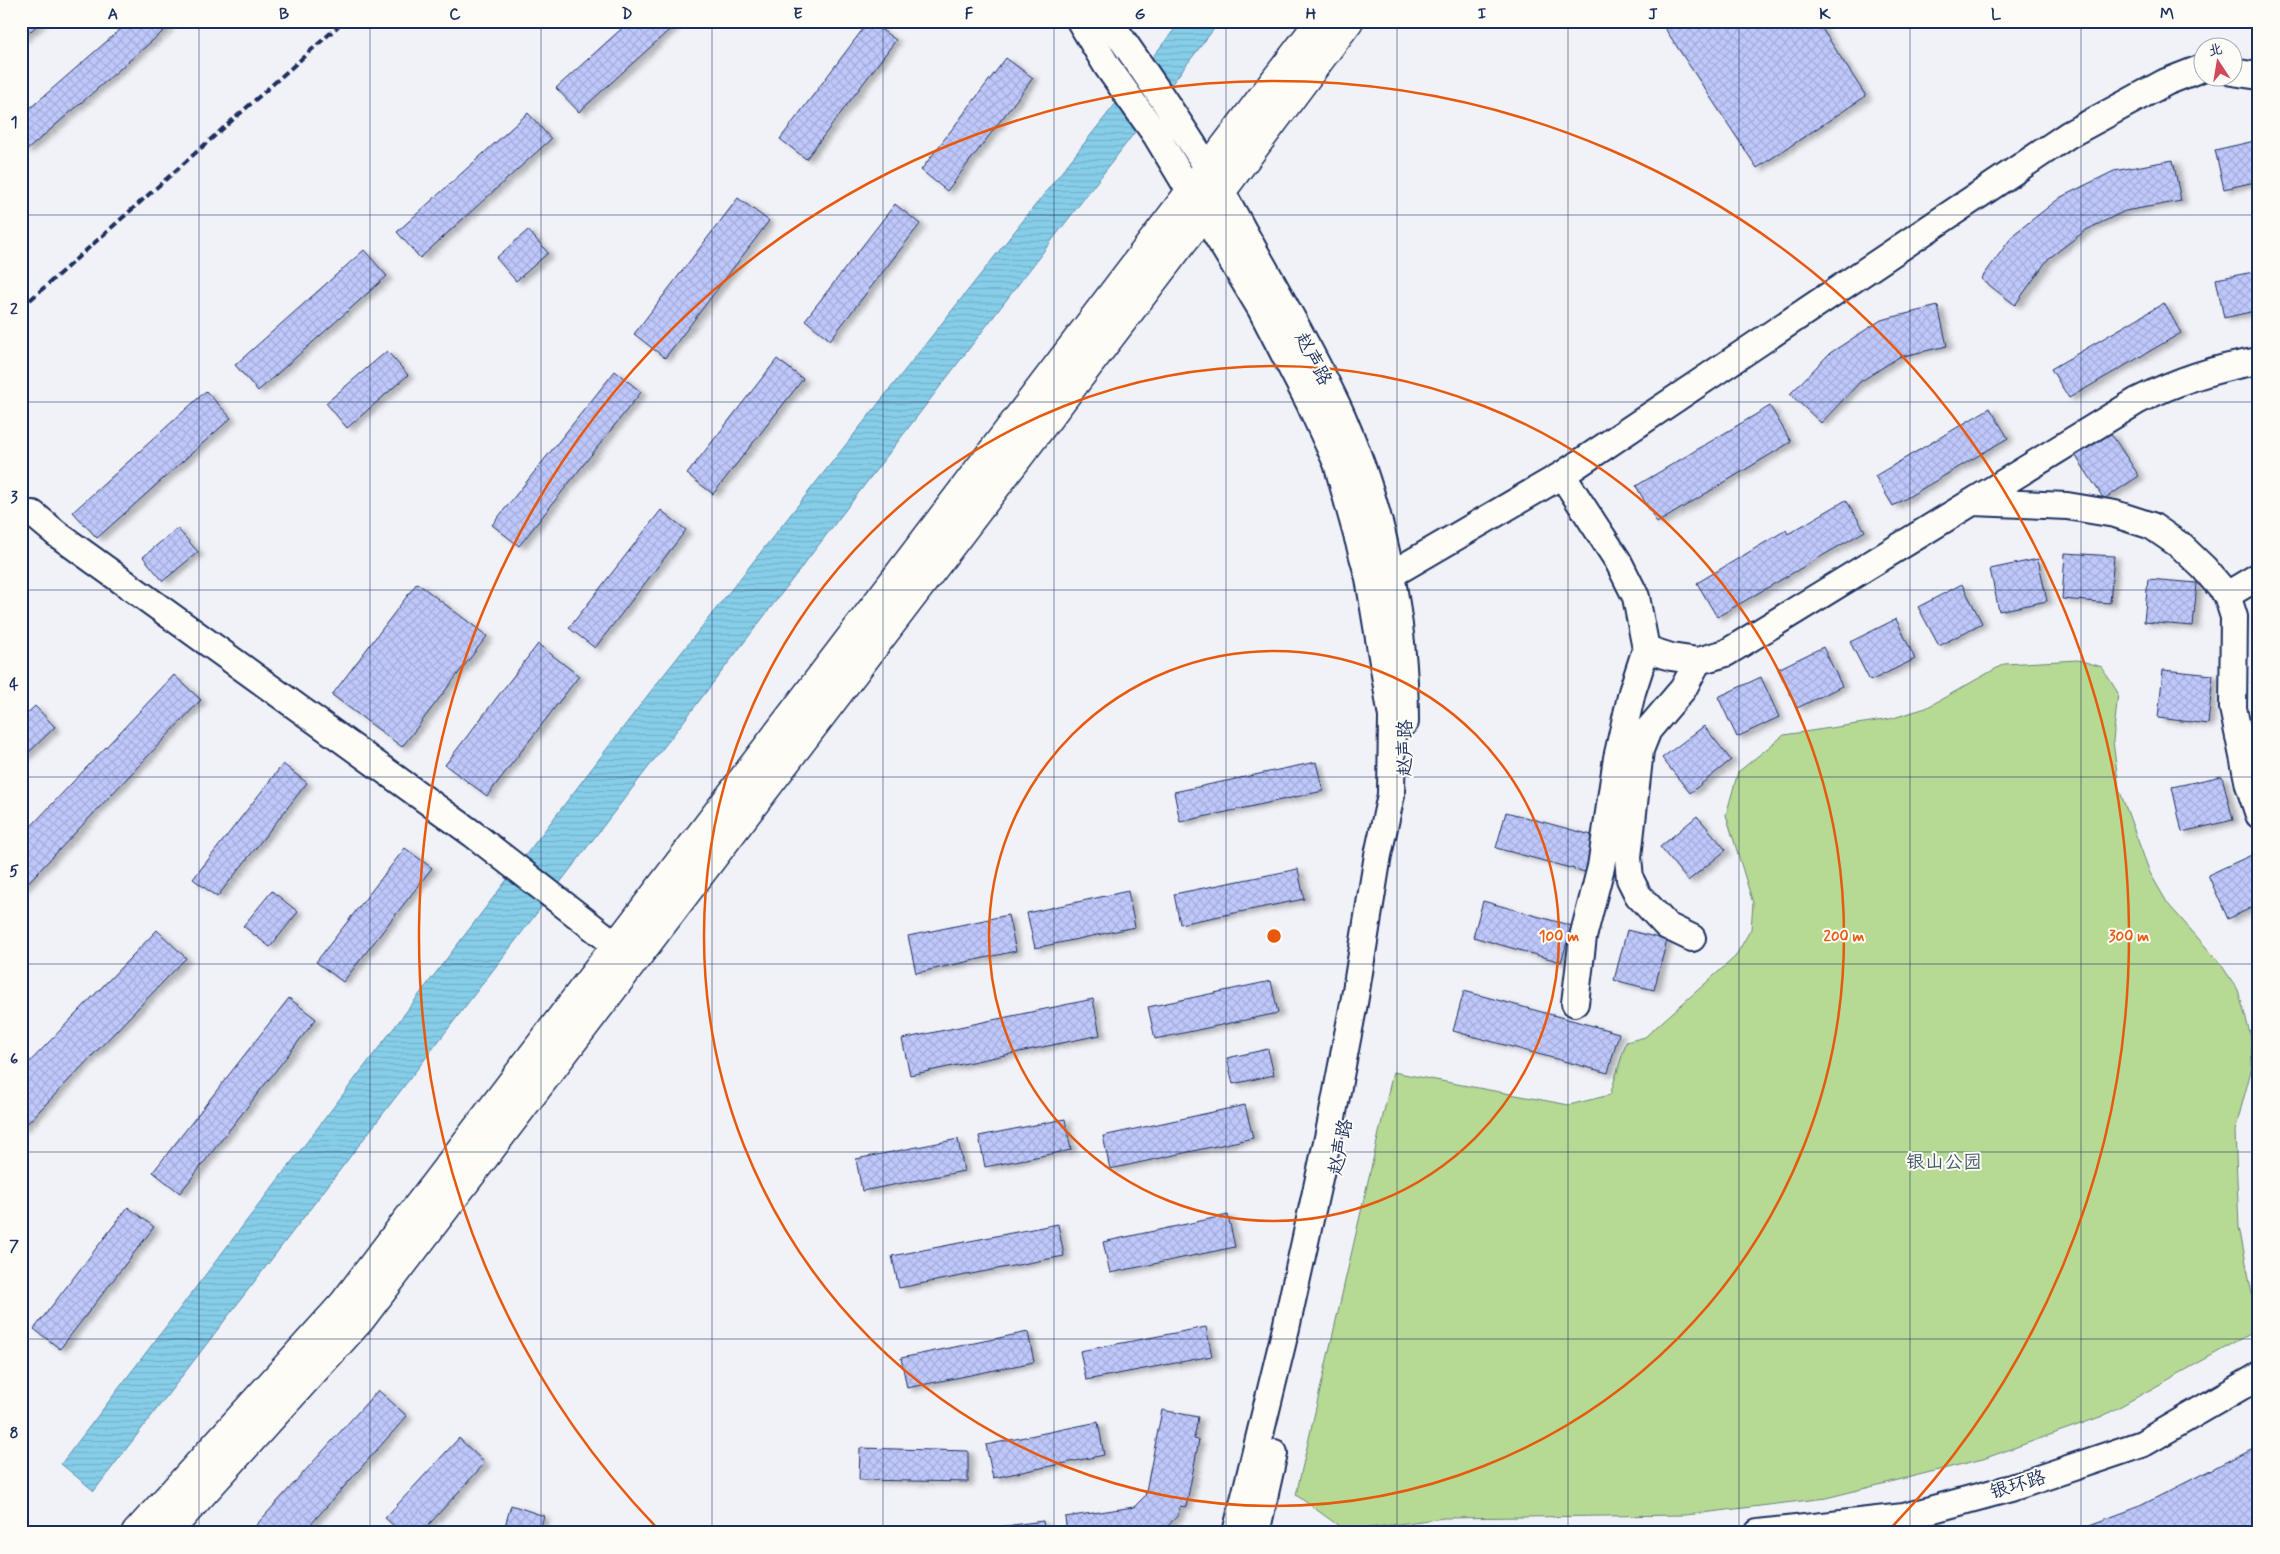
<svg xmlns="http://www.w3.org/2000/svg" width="2280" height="1554" viewBox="0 0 2280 1554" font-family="Mynerve,'LXGW WenKai TC',sans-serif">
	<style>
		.park { fill: #b6d993; stroke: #688478 }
		.water { fill: url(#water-rules); stroke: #5c8eb1 }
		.building { fill: url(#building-cross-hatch); stroke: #1b2f5e; filter: url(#shadow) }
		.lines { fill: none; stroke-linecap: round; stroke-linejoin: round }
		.minor-casing { stroke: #1b2f5e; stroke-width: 30 }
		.major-casing { stroke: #1b2f5e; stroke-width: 31 }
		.minor { stroke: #fdfcf7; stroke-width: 26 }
		.major { stroke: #fdfcf7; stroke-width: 28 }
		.rail { stroke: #1b2f5e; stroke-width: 4; stroke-dasharray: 8 4; stroke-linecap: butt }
		.grid { fill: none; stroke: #1b2f5e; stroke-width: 1; stroke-opacity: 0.55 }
		.ring { fill: none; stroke: #e8590c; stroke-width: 2.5 }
		.labels { text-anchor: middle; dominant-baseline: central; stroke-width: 4; stroke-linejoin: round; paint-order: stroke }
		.street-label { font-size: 19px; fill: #1b2f5e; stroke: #fdfcf7 }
		.park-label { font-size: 19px; fill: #425a6b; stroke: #fdfcf7 }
		.centre { fill: #e8590c; stroke: #fdfcf7; stroke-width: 2.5 }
		.ring-label { font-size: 15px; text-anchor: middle; font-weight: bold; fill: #e8590c; stroke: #fdfcf7; stroke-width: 4; stroke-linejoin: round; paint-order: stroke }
		.neatline { fill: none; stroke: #1b2f5e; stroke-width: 2 }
		.grid-label { font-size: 16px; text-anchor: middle; font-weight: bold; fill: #1b2f5e }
	</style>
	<defs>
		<pattern id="water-rules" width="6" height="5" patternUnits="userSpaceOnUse" patternTransform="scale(1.25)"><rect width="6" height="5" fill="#87cee8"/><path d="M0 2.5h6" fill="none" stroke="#74b1c9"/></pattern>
		<pattern id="building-cross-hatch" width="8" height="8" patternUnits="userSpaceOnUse" patternTransform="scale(1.25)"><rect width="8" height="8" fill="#bfc8fa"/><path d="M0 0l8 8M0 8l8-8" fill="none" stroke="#a4acd9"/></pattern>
		<filter id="shadow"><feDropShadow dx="5.5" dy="3" stdDeviation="2.5" flood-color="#0004"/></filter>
	</defs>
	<rect width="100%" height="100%" fill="#f1f2f8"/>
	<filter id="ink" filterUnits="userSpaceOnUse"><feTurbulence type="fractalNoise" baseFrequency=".02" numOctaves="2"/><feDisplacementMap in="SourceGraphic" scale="10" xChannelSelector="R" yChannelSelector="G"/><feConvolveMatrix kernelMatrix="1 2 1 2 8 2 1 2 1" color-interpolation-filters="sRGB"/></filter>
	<g filter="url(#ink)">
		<path class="park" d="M2078,660L2102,667L2118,693L2113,741L2119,789L2150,873L2168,904L2220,963L2238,990L2251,1037L2252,1067L2235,1131L2239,1227L2259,1329L2103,1416L1983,1459L1826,1498L1686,1515L1444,1518L1346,1531L1296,1495L1393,1072L1569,1105L1610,1095L1626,1042L1645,1037L1735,957L1751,929L1753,903L1726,815L1738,772L1784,735L1890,719L1926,708L2004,664Z"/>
		<path class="water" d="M1181,21H1220L94,1491L61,1464L651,691Z"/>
		<path class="building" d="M21,21H42L21,40Z
			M130,21H163L168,27L27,150L21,144V116Z
			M630,21H679L579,112L556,88Z
			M869,21L896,40L806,159L780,139Z
			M1660,21H1817L1866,96L1757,168Z
			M1006,58L1033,78L947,191L921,170Z
			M528,113L551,139L420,258L397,232Z
			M2259,140V181L2224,189L2215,150Z
			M2173,160L2181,201L2125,211L2086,230L2048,259L2015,305L1981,279L2014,234L2061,197L2114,171Z
			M738,198L769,221L665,358L634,334Z
			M895,204L920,224L830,340L805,320Z
			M528,230L548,253L516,281L496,258Z
			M364,250L387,276L258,391L235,365Z
			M2259,271V310L2224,318L2216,279Z
			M2164,303L2181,333L2069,398L2051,369Z
			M1938,306L1947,346L1899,357L1860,382L1821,423L1790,394L1830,353L1881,320Z
			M387,351L408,375L347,428L326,403Z
			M777,359L803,379L713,494L687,474Z
			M615,371L641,392L519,546L492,525Z
			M206,391L231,418L97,538L73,512Z
			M1770,406L1791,442L1657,523L1636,486Z
			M1990,408L2008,438L1893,506L1875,476Z
			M2110,432L2139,476L2104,499L2075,455Z
			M1846,500L1865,531L1717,617L1697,583L1786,530L1788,534Z
			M661,510L686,530L595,648L569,628Z
			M177,528L198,552L163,581L143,557Z
			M2065,553L2114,556L2110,603L2062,599Z
			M2038,559L2047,601L1999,611L1990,569Z
			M2148,579L2197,583L2193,626L2144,622Z
			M417,583L487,636L402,747L332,695Z
			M1962,584L1982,623L1939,646L1918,607Z
			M1896,619L1915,659L1870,681L1850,642Z
			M538,644L579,676L487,796L445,765Z
			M1823,647L1842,686L1797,708L1778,669Z
			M2163,670L2213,675L2208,724L2158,718Z
			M174,675L201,700L21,890V837Z
			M1761,677L1779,717L1737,737L1718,697Z
			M35,706L55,727L22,759L21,719Z
			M1704,726L1731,760L1690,793L1662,758Z
			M1316,762L1323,791L1180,822L1174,792Z
			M283,764L307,783L217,897L193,879Z
			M2222,776L2233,820L2182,832L2172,787Z
			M1506,812L1595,836L1585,872L1496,848Z
			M1697,816L1726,850L1688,881L1660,847Z
			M405,848L432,868L343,982L316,962Z
			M2258,852L2259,904L2228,919L2208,875Z
			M1298,869L1304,899L1180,924L1174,894Z
			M272,891L298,912L270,947L243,926Z
			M1128,891L1135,927L1035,948L1027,913Z
			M1483,901L1572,926L1561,962L1473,937Z
			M1008,915L1016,951L916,973L908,936Z
			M157,930L186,958L21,1130V1071Z
			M1627,930L1667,940L1654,990L1614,980Z
			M1271,981L1278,1013L1155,1039L1148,1007Z
			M1464,991L1619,1033L1608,1073L1453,1031Z
			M289,998L316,1019L180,1193L153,1172Z
			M1093,999L1100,1035L910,1075L902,1039Z
			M1268,1049L1274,1075L1233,1084L1227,1058Z
			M1245,1105L1253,1138L1110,1169L1103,1136Z
			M1065,1119L1071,1150L985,1167L979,1136Z
			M958,1139L964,1171L862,1191L856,1159Z
			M128,1207L154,1227L60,1349L34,1329Z
			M1228,1215L1235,1247L1110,1273L1103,1242Z
			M1058,1224L1064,1256L899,1288L892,1256Z
			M1206,1327L1212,1356L1086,1380L1080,1351Z
			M1028,1332L1034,1362L907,1388L901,1358Z
			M378,1390L407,1416L303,1533H249Z
			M1162,1410L1198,1417L1194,1439L1199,1440L1186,1507L1180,1506L1178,1515L1161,1533H1067L1065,1517L1134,1507L1145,1496Z
			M1098,1422L1104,1455L993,1478L986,1445Z
			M459,1438L485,1463L421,1533H402L385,1518Z
			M2259,1445V1533H2068L2138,1507Z
			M860,1448L968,1451V1482L859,1480Z
			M511,1505L544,1516L539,1533H503Z
			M1043,1521L1045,1533H968V1531Z
			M833,1531H946V1533H833Z"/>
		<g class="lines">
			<g class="minor-casing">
				<path id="minor" d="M1080,21L1107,66L1156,135L1261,309L1309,402L1337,463L1369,578L1392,717L1391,795L1378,855L1354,1003L1329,1133L1286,1328L1236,1533
					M1109,21C1143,69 1177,119 1209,170C1228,202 1245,235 1264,268C1291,317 1319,365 1342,416C1384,512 1405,618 1405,722
					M2232,72L2259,76
					M1562,475L1618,561L1636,597L1646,649
					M1973,502L2067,506L2115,514L2152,526L2181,546L2204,568L2227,595L2234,617L2233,708L2249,785L2259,815
					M33,514L57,534L473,834L617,946
					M1392,574L1562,475L2068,135L2166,82L2202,68
					M2227,595L2259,576
					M1692,938L1667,926L1638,895L1630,879L1628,857L1640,750L1648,730L1683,689L1698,661
					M1575,1003L1583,937L1601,867L1617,758L1632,692L1646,649L1671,657L1698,661L1726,653L2137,401C2176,381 2215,368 2259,361
					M1256,1533L1274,1453
					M1758,1533L1904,1517L2011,1488L2142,1444L2259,1376"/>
			</g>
			<g class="major-casing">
				<path id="major" d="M136,1533L343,1304L1320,21
					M167,1533L361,1319L1221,192L1349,21"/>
			</g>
			<use href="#minor" class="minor"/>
			<use href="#major" class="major"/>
			<path class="rail" d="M21,308L344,21"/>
		</g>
	</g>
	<path class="grid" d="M199,21V1533M370,21V1533M541,21V1533M712,21V1533M883,21V1533M1054,21V1533M1226,21V1533M1397,21V1533M1568,21V1533M1739,21V1533M1910,21V1533M2081,21V1533M21,215H2259M21,402H2259M21,590H2259M21,777H2259M21,964H2259M21,1152H2259M21,1339H2259"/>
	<g class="ring">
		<circle cx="1274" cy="936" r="285"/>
		<circle cx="1274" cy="936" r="570"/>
		<path d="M659 1530A855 855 0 1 1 1889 1530"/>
	</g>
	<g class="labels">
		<g class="street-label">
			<text transform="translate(1313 359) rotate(62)">赵声路</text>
			<text transform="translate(1405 748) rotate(-90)">赵声路</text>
			<text transform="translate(1341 1147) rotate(-79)">赵声路</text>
			<text transform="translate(2018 1485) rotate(-17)">银环路</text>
		</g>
		<g class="park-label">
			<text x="1944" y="1162">银山公园</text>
		</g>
	</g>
	<circle cx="1274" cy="936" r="8" class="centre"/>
	<g class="ring-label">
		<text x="1559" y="941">100 m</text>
		<text x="1844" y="941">200 m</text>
		<text x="2129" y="941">300 m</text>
	</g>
	<rect width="2280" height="1554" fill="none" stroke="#fdfcf7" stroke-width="55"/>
	<g transform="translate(2218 62) rotate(348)"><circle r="24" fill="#fdfcf7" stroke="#a3aaba"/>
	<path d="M0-4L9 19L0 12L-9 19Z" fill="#d1495b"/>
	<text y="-8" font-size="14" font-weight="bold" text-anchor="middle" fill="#1b2f5e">北</text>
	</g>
	<rect x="28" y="28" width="2224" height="1498" class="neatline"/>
	<g class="grid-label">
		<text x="113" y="19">A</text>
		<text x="284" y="19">B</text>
		<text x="455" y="19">C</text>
		<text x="627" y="19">D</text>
		<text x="798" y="19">E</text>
		<text x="969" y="19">F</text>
		<text x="1140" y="19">G</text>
		<text x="1311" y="19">H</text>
		<text x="1482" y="19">I</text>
		<text x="1653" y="19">J</text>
		<text x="1825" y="19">K</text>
		<text x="1996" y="19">L</text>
		<text x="2167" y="19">M</text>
		<text x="14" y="127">1</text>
		<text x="14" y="314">2</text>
		<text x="14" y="502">3</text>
		<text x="14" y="689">4</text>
		<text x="14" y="876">5</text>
		<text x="14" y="1064">6</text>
		<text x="14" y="1251">7</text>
		<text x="14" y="1438">8</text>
	</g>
</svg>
